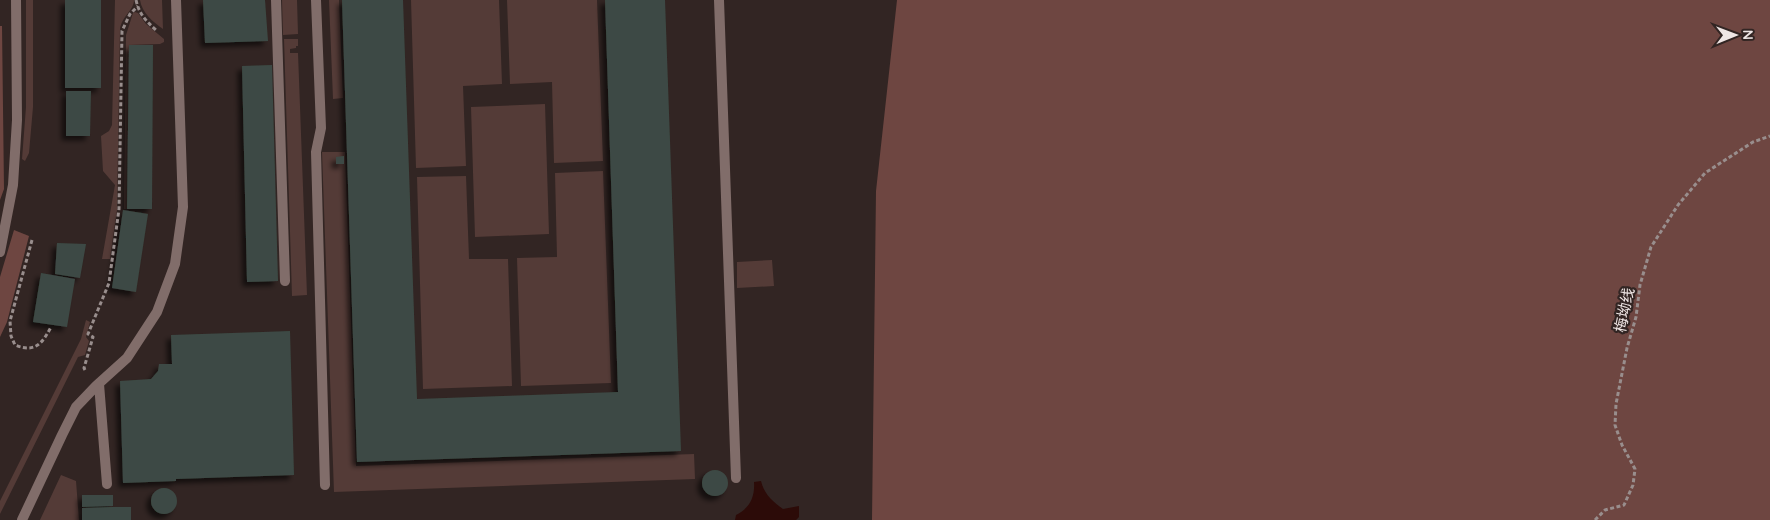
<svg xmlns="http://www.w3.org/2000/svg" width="1770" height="520" viewBox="0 0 1770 520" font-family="Quicksand,'Noto Sans SC',sans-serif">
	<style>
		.green { fill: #543b37 }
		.forest { fill: #6e4641 }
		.water { fill: #2c0b08 }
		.building { fill: #3c4a44; filter: url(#shadow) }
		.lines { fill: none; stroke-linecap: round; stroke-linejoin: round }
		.path { stroke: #998e8d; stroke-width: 3; stroke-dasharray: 4 2.5; stroke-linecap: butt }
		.service { stroke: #816d6a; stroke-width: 10 }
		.minor { stroke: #816d6a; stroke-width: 10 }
		.labels { text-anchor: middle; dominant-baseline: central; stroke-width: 4.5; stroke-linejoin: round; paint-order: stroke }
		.street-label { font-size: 15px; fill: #efe6e5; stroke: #322523 }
	</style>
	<defs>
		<filter id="shadow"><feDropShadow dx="-4.5" dy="4.5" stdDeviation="2.5" flood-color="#0009"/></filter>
	</defs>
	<rect width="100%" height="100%" fill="#322523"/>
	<path class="green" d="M26,0H33V107L29,153L25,161L22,159L26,107Z
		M115,0H134C134,10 122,16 120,29L117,210L110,259H102L115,185L103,171L101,136L109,131L112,125Z
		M140,0H162L163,29C153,22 142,13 140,0Z
		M282,0H297L298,34L283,35Z
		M329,0H339L343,98L333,99Z
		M411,0H499L502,84L463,86L466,166L416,168Z
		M507,0H597L603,161L554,163L552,82L510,84Z
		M135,12L138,13L146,24L164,39V42L160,44L129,45L127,209H124L126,35L133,13Z
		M284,39H298V46H296V48L290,49V53H298L307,295L292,296Z
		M545,104L549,234L475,237L471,107Z
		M322,152H345L356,466L694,454L695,479L334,492Z
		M603,171L611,383L521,386L517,258L557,257L555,173Z
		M466,176L469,259H508L512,386L423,389L417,177Z
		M772,260L774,286L737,288V262Z
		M86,320L90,322L86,337L89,341L85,355L78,357L0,514V501L81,339Z
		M61,475L76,481L79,520H40Z"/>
	<path class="forest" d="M897,0H1770V520H872L876,191Z
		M0,26H2L4,189L0,200Z
		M14,230L29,236L7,322L0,337V277Z"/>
	<path class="water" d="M761,481C764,494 773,502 783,509L799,506V517L796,520H735L736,515C750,508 755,497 754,482Z"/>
	<path class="building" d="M65,0H101V88H65Z
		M203,0H265L268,41L205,43Z
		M342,0H403L417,399L618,392L605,0H665L681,451L357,462Z
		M129,45H153L152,209H127Z
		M272,65L278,281L247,282L242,66Z
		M66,91H91L90,136H66Z
		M344,156V164H336V157Z
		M123,210L148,214L136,292L112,288Z
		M57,243L86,244L80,278L55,274Z
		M41,273L75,279L67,327L33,322Z
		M290,331L294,475L176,479V481L123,483L120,381L151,379L158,371L159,364H172L171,335Z
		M702 483a13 13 0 1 1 26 0a13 13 0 1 1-26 0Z
		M151 501a13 13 0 1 1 26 0a13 13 0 1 1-26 0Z
		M82,495H113V506L82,507Z
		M112,507H131V520H82V508Z"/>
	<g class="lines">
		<path class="path" d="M136,0C139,14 146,21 156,30
			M32,240L10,321L11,336L15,345C35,353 42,344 51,327
			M85,370L84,368L93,337L88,334L109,283L119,209L122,31L130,14L138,6
			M1595,520L1605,510L1624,505L1633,485L1635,469L1622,445L1615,425L1616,404L1627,348L1636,317L1640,285L1651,247L1678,205L1705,173L1753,142L1770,136"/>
		<path class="service" d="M276,0L285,281
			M316,0L321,128L316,152L325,485
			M719,0L736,478
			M99,384L107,484
			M22,520L62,435L76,407L96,386L127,358L157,312L175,264L183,207L176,0"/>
		<path class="minor" d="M0,252L13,185L17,120L16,0"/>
	</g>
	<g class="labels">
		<g class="street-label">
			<text transform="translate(1624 310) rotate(-78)">梅坳线</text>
		</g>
	</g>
	<g transform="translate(1735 35) rotate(89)" stroke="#322523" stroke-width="4" paint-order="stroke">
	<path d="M0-4L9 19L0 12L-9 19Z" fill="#efe6e5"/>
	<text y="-8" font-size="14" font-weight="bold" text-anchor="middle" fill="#efe6e5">N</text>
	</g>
</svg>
